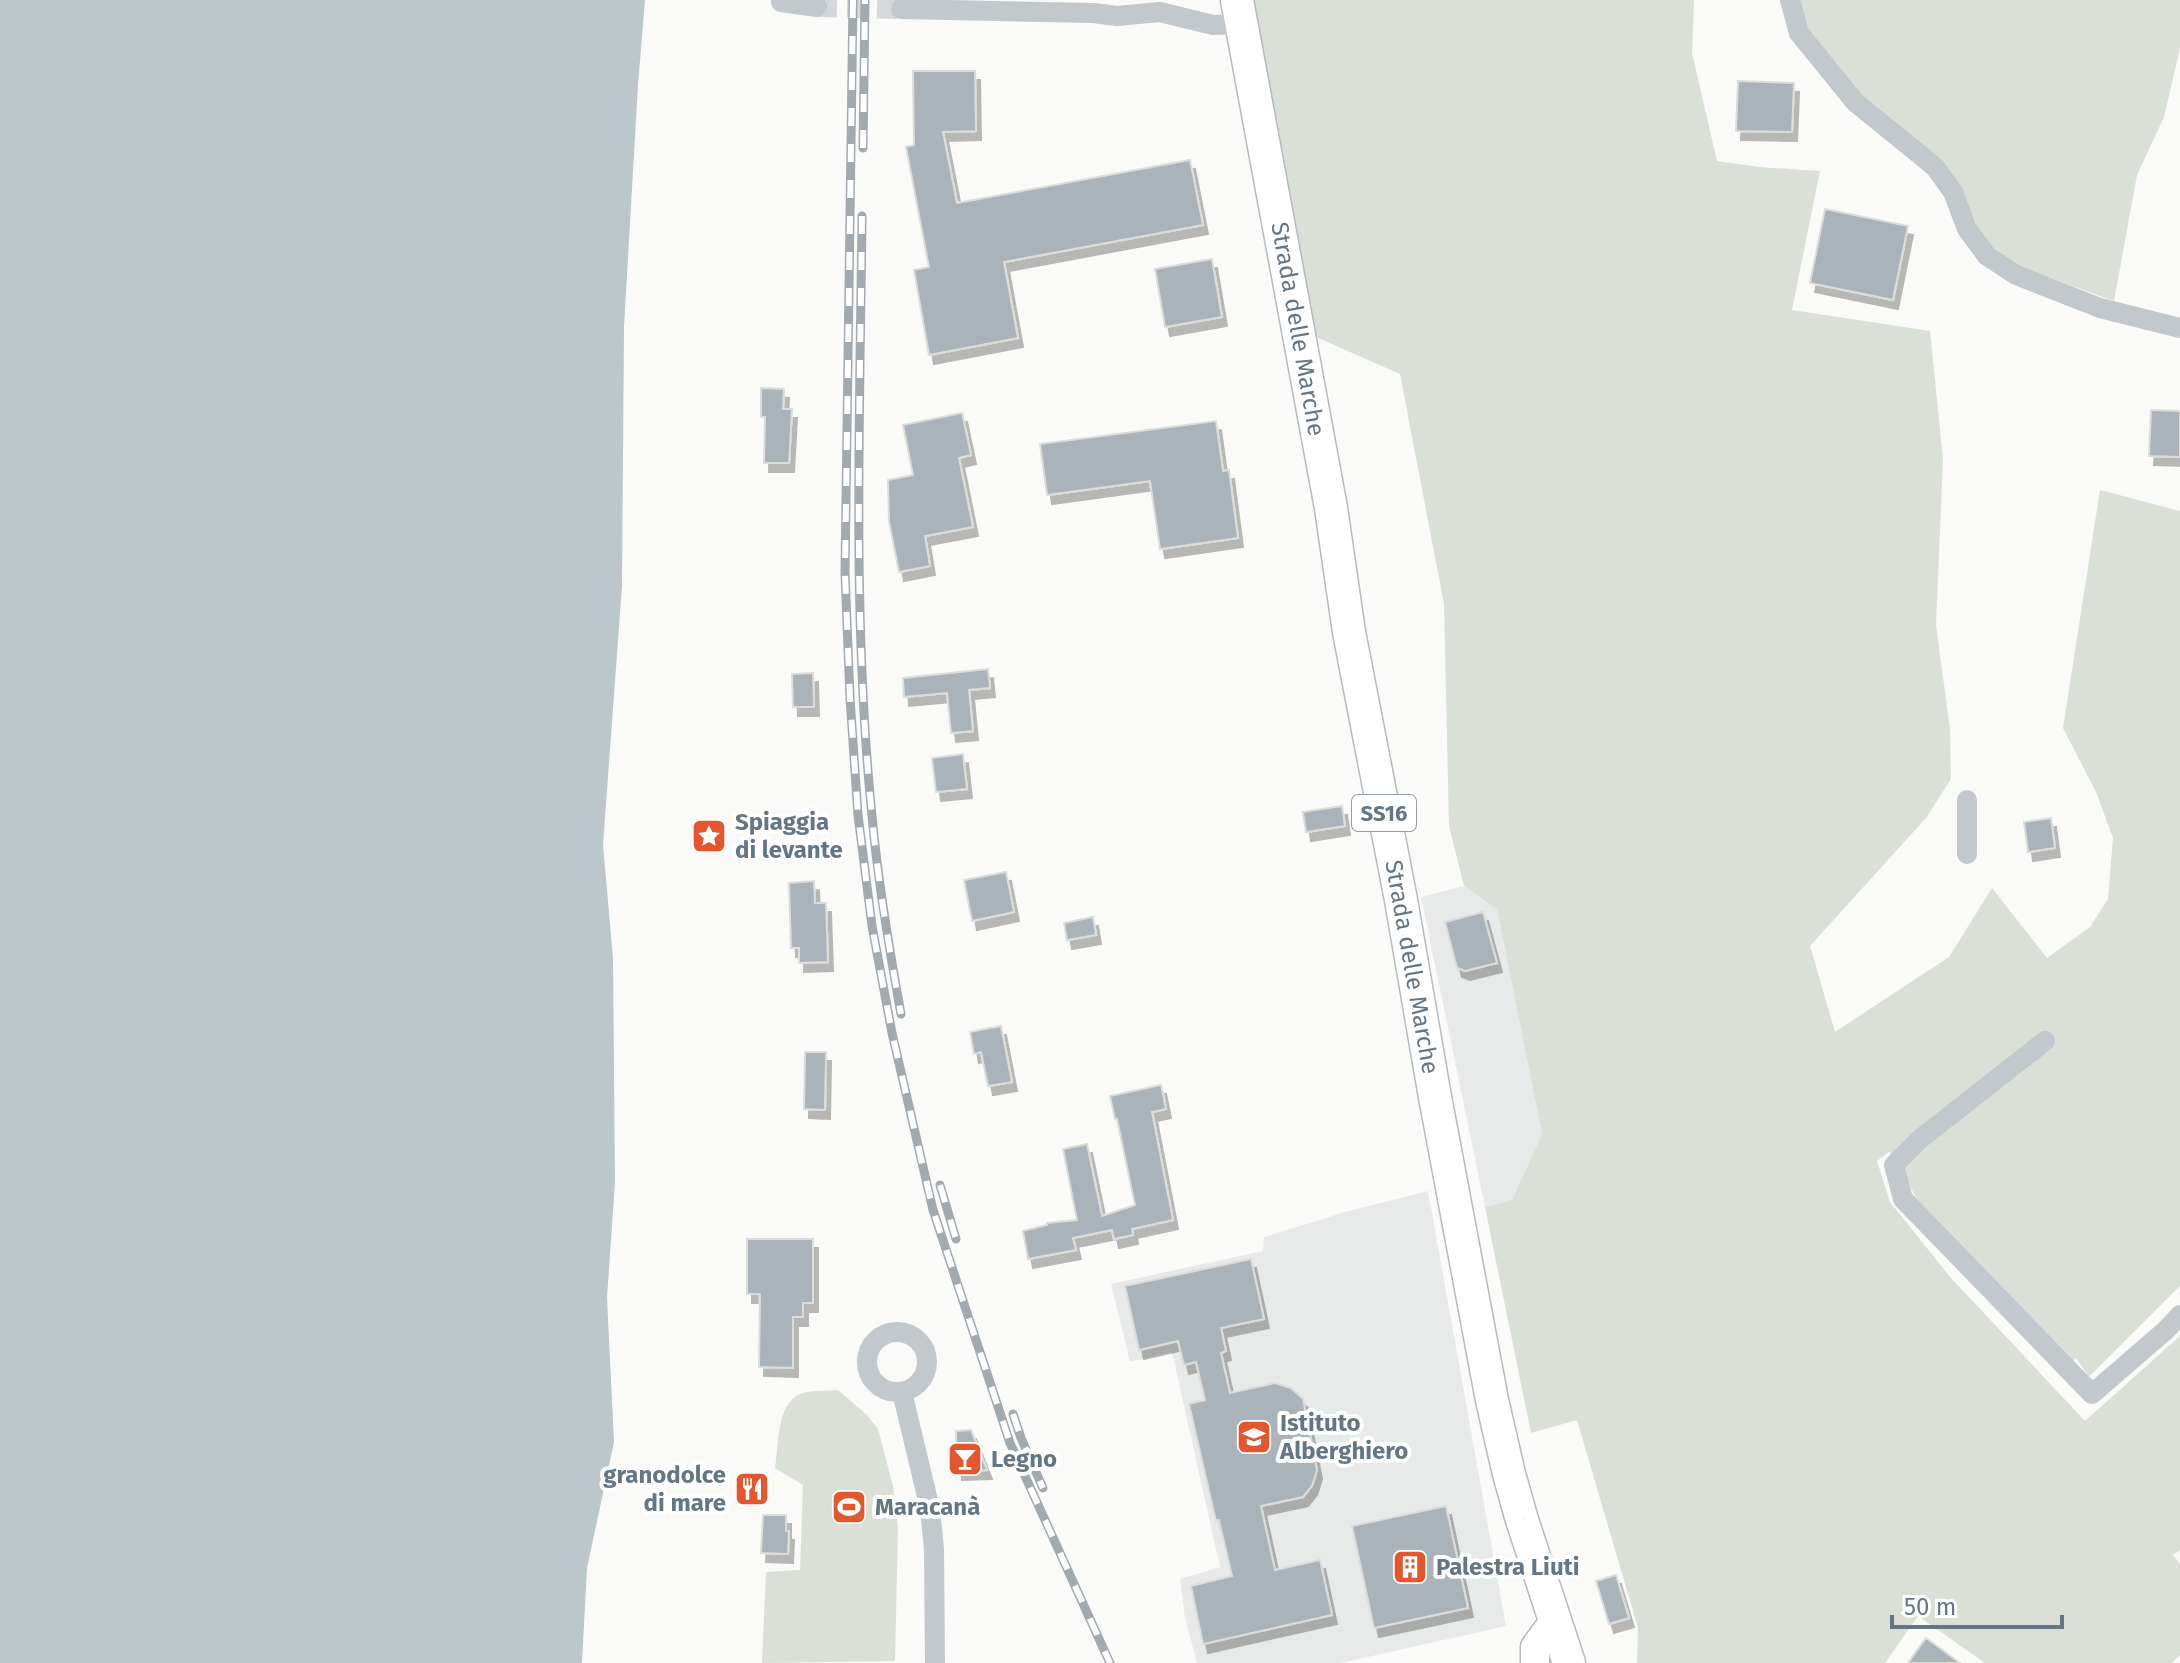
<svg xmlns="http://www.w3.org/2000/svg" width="2180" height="1663" viewBox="0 0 2180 1663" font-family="'Fira Sans',sans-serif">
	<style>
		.built { fill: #e8e9e9 }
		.green { fill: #dadfd7 }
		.water { fill: #bbc7cb }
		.building { fill: #aab3b9; stroke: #dcdcda; stroke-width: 2; filter: url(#shadow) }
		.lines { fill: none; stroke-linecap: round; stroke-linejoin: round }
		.street-tunnel { stroke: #d5d9db; stroke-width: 20; stroke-dasharray: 20 10; stroke-linecap: butt }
		.secondary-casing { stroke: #b3babf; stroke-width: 31 }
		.primary-casing { stroke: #b5babe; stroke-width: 35 }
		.street { stroke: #c3c8cc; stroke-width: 20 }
		.secondary { stroke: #fff; stroke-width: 28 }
		.primary { stroke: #fff; stroke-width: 32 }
		.rail-casing { stroke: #a2aab0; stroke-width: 9 }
		.rail { stroke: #fff; stroke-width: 6; stroke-dasharray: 18; stroke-linecap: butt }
		.labels { text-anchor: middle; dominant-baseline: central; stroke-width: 8; stroke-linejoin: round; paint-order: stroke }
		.shield { fill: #fff; stroke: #939fa8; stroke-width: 2 }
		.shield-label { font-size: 22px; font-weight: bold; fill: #657683 }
		.street-label { font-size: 24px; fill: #657683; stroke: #fff }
		.poi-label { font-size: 24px; font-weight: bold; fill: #657683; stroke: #fff; text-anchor: start }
	</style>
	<defs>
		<filter id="shadow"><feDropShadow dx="5" dy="9" stdDeviation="0" flood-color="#0004"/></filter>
	</defs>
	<rect width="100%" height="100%" fill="#fafaf8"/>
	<path class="built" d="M1464,886L1497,909L1542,1134L1512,1200L1485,1207L1421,897Z
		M1428,1191L1506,1626L1341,1663H1197L1185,1618L1180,1579L1220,1567L1172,1352L1130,1362L1111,1284L1263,1251L1264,1237L1345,1212Z"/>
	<path class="green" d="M1253,0H1694L1692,53L1717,161L1759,167L1820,171L1792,310L1930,331L1943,459L1936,625L1950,729L1951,779L1926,818L1810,946L1835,1032L1949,957L1992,888L2047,958L2090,927L2108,899L2113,838L2096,792L2063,728L2100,490L2180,511V1286L2089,1377L2076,1358L2068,1365L1922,1209L1911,1188L1903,1167L1889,1152L1877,1161L1890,1202L1951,1278L2085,1421L2180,1336V1550L2173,1555L2180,1564V1655L2172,1663H1985L1918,1616L1885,1663H1637L1638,1628L1577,1420L1531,1433L1485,1207L1512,1200L1542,1134L1497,909L1464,886L1449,826L1444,604L1400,374L1316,337Z
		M1795,0H2180V48L2164,117L2137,175L2114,301L2015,265L1983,242L1878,113L1817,48Z
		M838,1390L867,1415L878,1429L893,1486L898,1528L895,1661L762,1663L766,1572L800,1570L803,1485L775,1468C779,1446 776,1404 800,1394C810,1390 827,1391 838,1390Z"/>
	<path class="water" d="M0,0H645L638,85L624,327L622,586L603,845L613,958L615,1182L607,1298L614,1442L587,1568L582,1663H0Z"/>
	<path class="building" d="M913,71H975L976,131L943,132L957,203L1190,160L1203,225L1004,262L1018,338L929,355L914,270L929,267L906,147L914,145Z
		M1738,81L1794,83L1792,132L1736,131Z
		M1825,209L1908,226L1893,300L1810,283Z
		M1212,259L1222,317L1165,327L1155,269Z
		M761,388L784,389L783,409H792L789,463H764L765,417H761Z
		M2151,410L2180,411V457L2149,456Z
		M962,413L971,455L959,458L973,527L925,536L930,566L899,572L889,521L888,480L913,475L903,425Z
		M1216,421L1223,471L1229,470L1238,538L1160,549L1150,481L1047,495L1040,444Z
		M988,669L990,688L969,690L973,731L951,733L947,693L904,697L903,678Z
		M813,673L814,707H793L792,674Z
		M963,754L967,789L936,792L932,758Z
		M1342,806L1345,826L1306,832L1303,812Z
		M2051,818L2055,848L2028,852L2024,822Z
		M1006,872L1014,912L972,921L964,880Z
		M814,881L815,903H826L828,962L799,963V948H791L789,883Z
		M1483,912L1497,963L1465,971L1457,968L1445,922Z
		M1093,917L1096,935L1067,940L1064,923Z
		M1001,1026L1012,1082L988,1086L981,1052L974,1054L970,1032Z
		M805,1052H826L825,1110L804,1109Z
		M1161,1085L1166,1109L1152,1112L1173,1220L1132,1229L1133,1235L1114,1239L1112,1230L1073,1238L1076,1250L1028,1259L1023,1231L1047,1225V1223L1077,1220L1063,1149L1087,1144L1102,1216L1135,1205L1117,1119H1115L1110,1096Z
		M747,1239H813V1303H803V1317H793V1368L759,1367L760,1294H747Z
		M1251,1259L1264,1319L1221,1328L1226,1351L1221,1353L1230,1393L1275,1383L1291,1388L1303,1399L1317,1470L1312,1486L1303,1497L1261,1506L1275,1570L1320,1560L1332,1615L1203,1644L1191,1586L1232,1576L1219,1520L1216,1521L1189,1404L1205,1400L1196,1362L1184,1365L1178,1341L1139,1350L1125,1286Z
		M971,1430L987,1470L957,1471L956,1431Z
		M1446,1506L1468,1608L1374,1628L1352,1526Z
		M763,1515H786V1531H789L788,1554L761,1553Z
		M1616,1575L1629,1618L1609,1624L1596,1581Z
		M1926,1638L1960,1663H1908Z"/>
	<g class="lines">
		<path class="street-tunnel" d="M817,7L901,9"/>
		<g class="secondary-casing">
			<path id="secondary" d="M1535,1663V1647L1555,1620"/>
		</g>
		<g class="primary-casing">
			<path id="primary" d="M1237,0L1331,508L1349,632L1401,900L1435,1097L1492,1400L1509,1474L1522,1520L1569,1663"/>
		</g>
		<path class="street" d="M1790,0L1799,33L1855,102L1935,167L1953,192L1967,229L1987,256L2016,275L2100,308L2180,328
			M781,2L817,7
			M901,9L1093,13L1117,16L1160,12L1213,25L1241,24
			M1967,800V854
			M2045,1041L1920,1139L1894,1165L1903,1199L2092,1394L2166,1330L2180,1315
			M867 1362a30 30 0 1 1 60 0a30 30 0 1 1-60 0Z
			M902,1392L930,1509L934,1549L935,1663"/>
		<use href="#secondary" class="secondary"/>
		<use href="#primary" class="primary"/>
		<g class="rail-casing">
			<path id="rail" d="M853,0L845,573L850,698L858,815L872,926L892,1033L933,1210L1010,1443L1110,1663
				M863,148L865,0
				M862,216C860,416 852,617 872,816C878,882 889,948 901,1014
				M940,1185L956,1239
				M1013,1414L1021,1438L1043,1488"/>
		</g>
		<use href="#rail" class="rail"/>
	</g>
	<defs>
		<g id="sight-square" transform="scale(1.8)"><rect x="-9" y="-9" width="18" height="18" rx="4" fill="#e4572e" stroke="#fff"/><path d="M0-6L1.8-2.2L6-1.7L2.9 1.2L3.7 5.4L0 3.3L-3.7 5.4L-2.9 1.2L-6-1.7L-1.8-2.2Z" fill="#fff"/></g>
		<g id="school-square" transform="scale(1.8)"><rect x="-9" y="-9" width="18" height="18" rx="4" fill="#e4572e" stroke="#fff"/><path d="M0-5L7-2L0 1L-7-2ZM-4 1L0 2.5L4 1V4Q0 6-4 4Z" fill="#fff"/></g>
		<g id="bar-square" transform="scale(1.8)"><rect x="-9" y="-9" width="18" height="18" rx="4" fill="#e4572e" stroke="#fff"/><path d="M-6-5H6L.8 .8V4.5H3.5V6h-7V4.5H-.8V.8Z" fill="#fff"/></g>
		<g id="restaurant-square" transform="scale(1.8)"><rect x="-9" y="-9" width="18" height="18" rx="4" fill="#e4572e" stroke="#fff"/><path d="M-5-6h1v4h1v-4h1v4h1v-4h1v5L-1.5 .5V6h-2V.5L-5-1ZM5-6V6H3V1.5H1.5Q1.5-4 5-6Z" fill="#fff"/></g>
		<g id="stadium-square" transform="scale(1.8)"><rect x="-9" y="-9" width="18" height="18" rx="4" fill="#e4572e" stroke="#fff"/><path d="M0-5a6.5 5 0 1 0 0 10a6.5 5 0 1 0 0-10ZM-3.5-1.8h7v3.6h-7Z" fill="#fff"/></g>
		<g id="building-square" transform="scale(1.8)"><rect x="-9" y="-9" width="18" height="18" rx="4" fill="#e4572e" stroke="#fff"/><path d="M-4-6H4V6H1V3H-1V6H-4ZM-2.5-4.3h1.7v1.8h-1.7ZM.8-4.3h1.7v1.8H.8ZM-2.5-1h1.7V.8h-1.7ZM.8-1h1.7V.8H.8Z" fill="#fff"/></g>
	</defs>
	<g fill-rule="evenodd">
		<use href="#sight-square" x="709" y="836"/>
		<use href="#school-square" x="1254" y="1437"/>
		<use href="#bar-square" x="965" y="1459"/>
		<use href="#restaurant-square" x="752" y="1489"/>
		<use href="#stadium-square" x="849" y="1507"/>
		<use href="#building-square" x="1410" y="1567"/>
	</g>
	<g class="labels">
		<rect class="shield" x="1352" y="795" width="64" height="36" rx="6"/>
		<g class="shield-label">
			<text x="1384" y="813">SS16</text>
		</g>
		<g class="street-label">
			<text transform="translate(1298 329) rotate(80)">Strada delle Marche</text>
			<text transform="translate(1412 967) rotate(80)">Strada delle Marche</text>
		</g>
		<g class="poi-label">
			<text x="735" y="822">Spiaggia<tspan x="735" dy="28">di levante</tspan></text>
			<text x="1280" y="1423">Istituto<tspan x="1280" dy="28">Alberghiero</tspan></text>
			<text x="991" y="1459">Legno</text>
			<text x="726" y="1475" text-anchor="end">granodolce<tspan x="726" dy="28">di mare</tspan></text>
			<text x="875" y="1507">Maracanà</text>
			<text x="1436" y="1567">Palestra Liuti</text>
		</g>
	</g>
	<path d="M1892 1615v12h170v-12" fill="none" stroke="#657683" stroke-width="4"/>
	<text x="1904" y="1615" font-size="24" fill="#657683" stroke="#ffffff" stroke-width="6" paint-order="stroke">50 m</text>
</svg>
